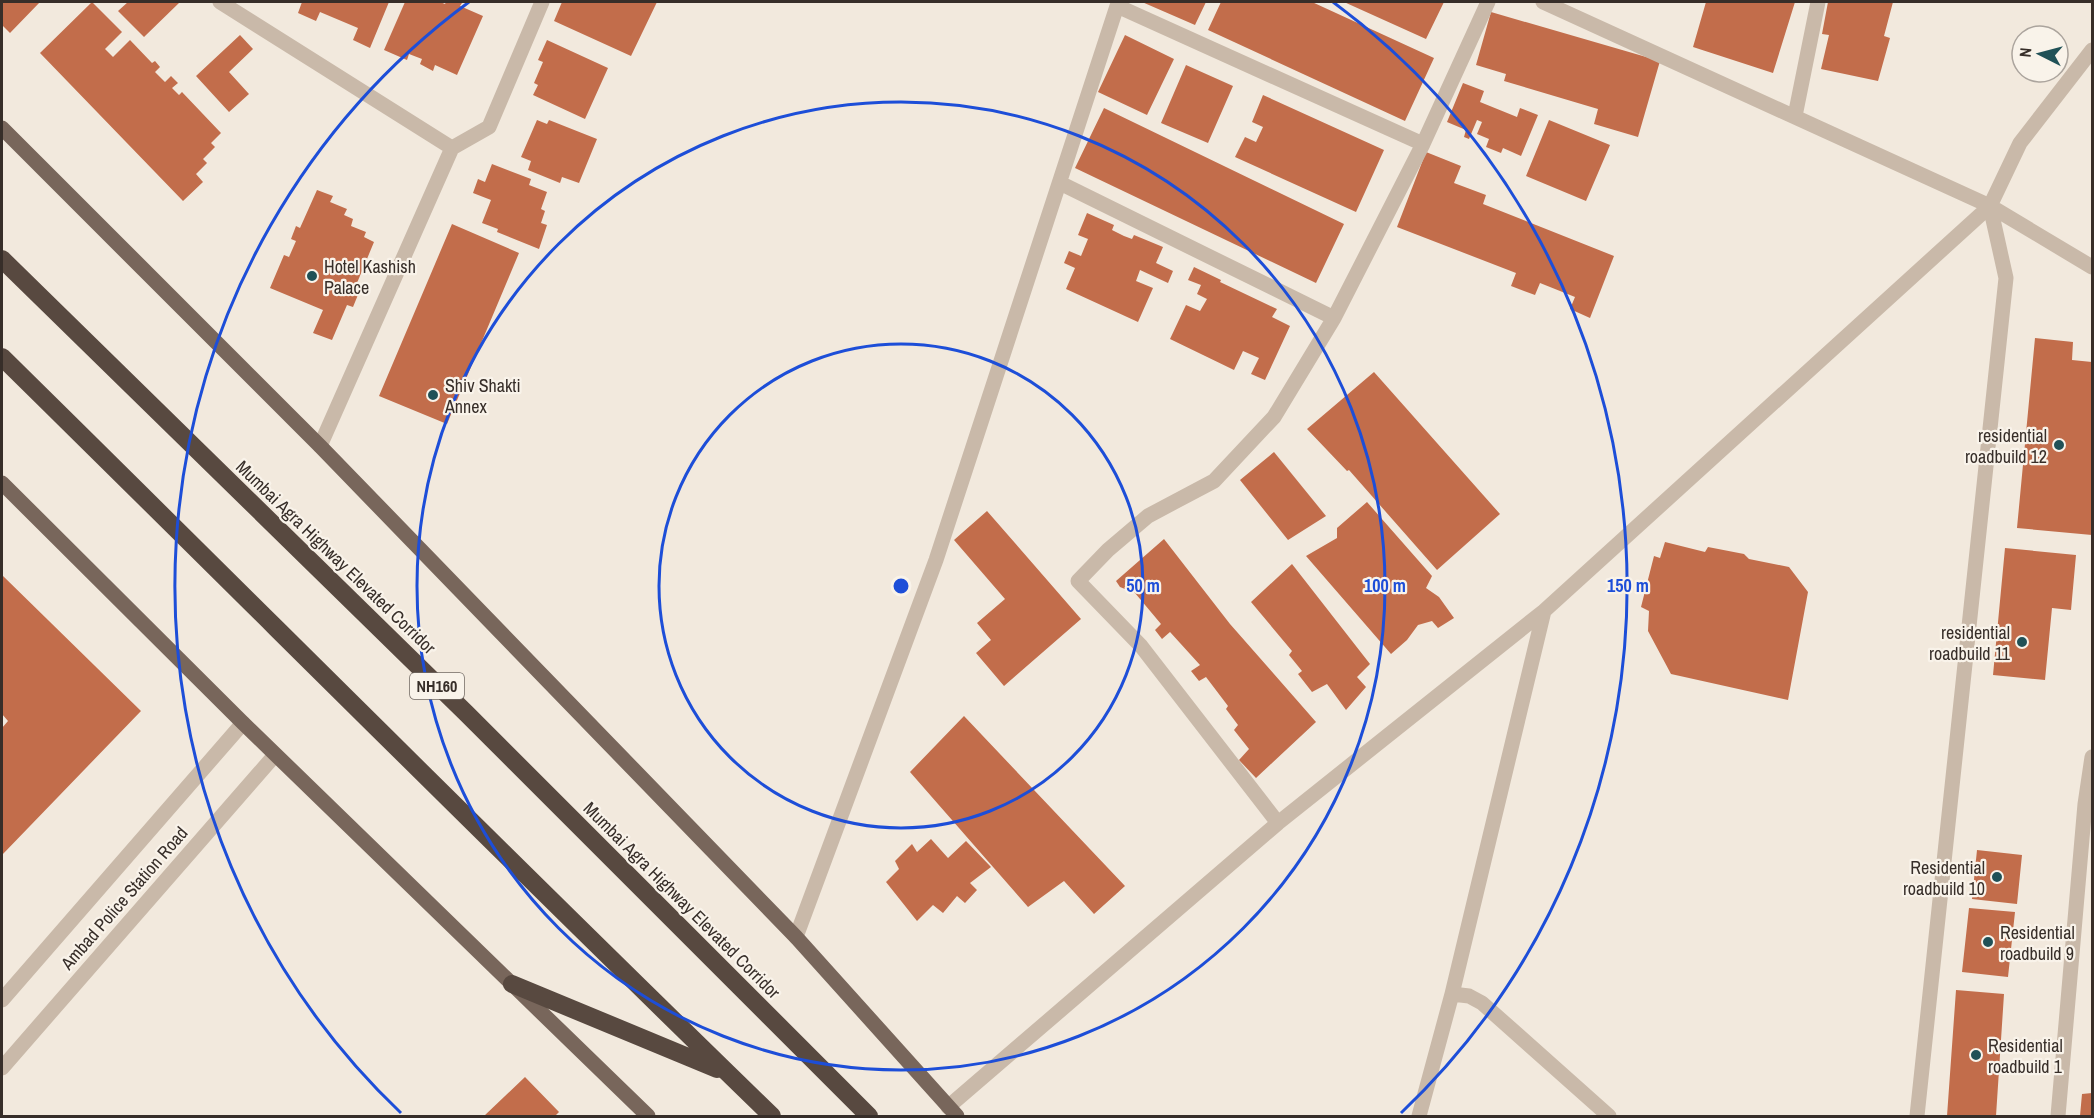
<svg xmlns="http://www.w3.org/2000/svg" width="2094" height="1118" viewBox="0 0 2094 1118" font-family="'Archivo Narrow',sans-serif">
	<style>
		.building { fill: #c26d4b }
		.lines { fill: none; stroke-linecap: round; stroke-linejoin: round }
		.minor { stroke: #c9b9a9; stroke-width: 15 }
		.major { stroke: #78665b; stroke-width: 15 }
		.highway { stroke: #584940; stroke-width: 18 }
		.ring { fill: none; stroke: #1d4ed8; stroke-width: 3 }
		.poi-dot { fill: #205157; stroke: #f9f3ea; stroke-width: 2 }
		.labels { text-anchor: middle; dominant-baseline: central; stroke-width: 4.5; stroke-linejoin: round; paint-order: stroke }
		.shield { fill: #f9f3ea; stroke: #716963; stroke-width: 1.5 }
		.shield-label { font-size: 16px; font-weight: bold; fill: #372e29 }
		.poi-label { font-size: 18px; fill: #372e29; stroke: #f9f3ea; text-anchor: start }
		.street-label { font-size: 18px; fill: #372e29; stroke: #f9f3ea }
		.centre { fill: #1d4ed8; stroke: #f9f3ea; stroke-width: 3 }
		.ring-label { font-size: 18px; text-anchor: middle; font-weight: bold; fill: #1d4ed8; stroke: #f9f3ea; stroke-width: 4.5; stroke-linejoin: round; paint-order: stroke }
	</style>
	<rect width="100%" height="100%" fill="#f2e9dd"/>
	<path class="building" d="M2,2H40L10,33L2,25Z
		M92,2L122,32L105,49L113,57L130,40L152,63L155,61L160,67L155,72L165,82L171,76L178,83L172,88L179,95L182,92L221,133L211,143L215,147L203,159L207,163L196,174L203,182L183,201L40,53Z
		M128,2H180L144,37L118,11Z
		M302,2H389L370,48L353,40L358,28L320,12L316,21L298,13Z
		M405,2H440L445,4L446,2H457L462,3L460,6L483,16L457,75L435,65L433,71L420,64L422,59L409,54L407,60L384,50Z
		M562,2H657L631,56L554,21Z
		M1142,2H1206L1195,25Z
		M1221,2H1312L1434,58L1405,121L1208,30Z
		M1344,2H1444L1426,39Z
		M1706,2H1795L1773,73L1693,47Z
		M1828,2H1893L1884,36L1890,38L1878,81L1821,69L1829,35L1822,34Z
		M1491,12L1660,61L1638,137L1594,124L1598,109L1504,81L1506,74L1476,65Z
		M240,35L253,49L229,72L249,94L229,112L196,76Z
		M1125,35L1174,59L1147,115L1098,92Z
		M547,40L608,68L585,119L533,95L538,85L534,83L543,62L538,60Z
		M1186,65L1233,86L1208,143L1161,123Z
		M1463,83L1484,91L1480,102L1517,117L1520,108L1538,115L1521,156L1503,148L1501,153L1486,147L1489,139L1477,134L1482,122L1477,120L1469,139L1464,137L1466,130L1447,122Z
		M1263,95L1384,150L1356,212L1235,157L1245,137L1256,142L1263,127L1252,122Z
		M1104,108L1344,224L1316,283L1075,168Z
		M537,120L547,124L549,120L597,139L579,183L562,177L560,183L528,170L531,161L521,157Z
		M1549,120L1610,145L1586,201L1526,176Z
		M1426,152L1461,166L1454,183L1486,195L1483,204L1614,256L1590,318L1570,309L1575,297L1540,283L1535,295L1511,286L1516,273L1397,227Z
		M492,164L531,179L529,185L547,192L541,209L545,211L541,223L547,225L539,249L497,232L498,229L482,223L491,200L473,193L478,179L485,182Z
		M317,190L333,196L330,202L347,209L344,215L353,219L351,226L366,232L364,237L374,242L357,283L362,285L353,307L347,305L332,340L313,333L323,310L270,288L284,255L289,257L296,241L291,239L296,226L300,228Z
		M1087,213L1114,225L1112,230L1124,236L1132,239L1134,235L1163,247L1156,263L1173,271L1168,283L1140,270L1136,281L1153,288L1138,322L1066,289L1075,268L1064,263L1069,251L1081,256L1088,239L1078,235Z
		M452,224L519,253L447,424L379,396Z
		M1194,267L1221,280L1220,282L1277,309L1272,317L1290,326L1265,380L1251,374L1259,358L1243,351L1234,370L1170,339L1186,305L1200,311L1207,299L1197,294L1201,285L1188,280Z
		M2035,338L2073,342L2072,360L2092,362V535L2017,528Z
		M1374,372L1500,514L1437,570L1349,470L1347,471L1307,429Z
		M1274,452L1326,516L1288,540L1240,480Z
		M1367,502L1432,576L1426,588L1439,597L1454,618L1438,628L1432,621L1418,625L1407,640L1391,654L1306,556L1337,538V528Z
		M987,511L1081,619L1004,686L976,653L991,640L977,623L1005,599L954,540Z
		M1164,539L1230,624L1316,722L1256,778L1239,760L1249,749L1234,730L1238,725L1226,709L1228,706L1206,677L1199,681L1191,671L1200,665L1170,632L1162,639L1155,630L1161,624L1135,593L1120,587L1116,581Z
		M1665,542L1705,552L1708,547L1744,554L1749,559L1789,567L1808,592L1788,700L1671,674L1648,631L1649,611L1641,607L1654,556L1660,558Z
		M2005,548L2076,555L2071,610L2052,608L2045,680L1993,675Z
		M1292,564L1370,664L1357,677L1366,687L1346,710L1327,684L1312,692L1298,674L1302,671L1289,655L1292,651L1251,602Z
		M2,575L141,711L2,855V728L8,721L2,714Z
		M964,716L1125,886L1094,914L1064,881L1028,907L910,772Z
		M931,839L948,858L966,841L991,867L970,883L977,890L965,903L957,896L943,913L933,905L917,921L886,882L899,869L895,861L912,844L917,852Z
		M1977,850L2022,855L2017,904L1972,899Z
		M1969,908L2015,912L2008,977L1962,972Z
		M1956,990L2004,994L1996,1116H1947Z
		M525,1077L559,1112L555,1116H484Z
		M2092,1093V1116H2080L2082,1094Z"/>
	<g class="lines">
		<path class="minor" d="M220,2L452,148L320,446
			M1543,2L1990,206L2092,267
			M1795,116L1818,2
			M1423,144L1488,2
			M452,148L489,127L542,2
			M1278,823L1141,646L1078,581L1108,550L1148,516L1214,481L1274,417L1334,318
			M796,937L936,560L1117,6L1423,144L1334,318L1060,183
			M1452,994L1544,611
			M2,1000L243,723
			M2,1068L275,755
			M948,1107L1278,823L1544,611L1990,206L2020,143L2092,50
			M1419,1116L1452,994L1469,996L1482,1003L1609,1116
			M1917,1116L2006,278L1990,206
			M2058,1116L2085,804L2092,757"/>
		<path class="major" d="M2,128L320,446L796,937L957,1116
			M2,483L243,723L648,1116"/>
		<path class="highway" d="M2,259L466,713L869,1116
			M2,357C259,610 513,865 772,1116
			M512,984L717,1069"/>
	</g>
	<g class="ring">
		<circle cx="901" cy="586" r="242"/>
		<circle cx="901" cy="586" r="484"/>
		<path d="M401 1113A727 727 0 0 1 469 2M1333 2A727 727 0 0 1 1401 1113"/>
	</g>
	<g class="poi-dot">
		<circle cx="312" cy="276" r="6"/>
		<circle cx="433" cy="395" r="6"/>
		<circle cx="2059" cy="445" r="6"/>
		<circle cx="2022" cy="642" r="6"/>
		<circle cx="1997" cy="877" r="6"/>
		<circle cx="1988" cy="942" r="6"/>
		<circle cx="1976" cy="1055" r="6"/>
	</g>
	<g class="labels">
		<rect class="shield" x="410" y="673" width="54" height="26" rx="4.5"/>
		<g class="shield-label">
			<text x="437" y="686">NH160</text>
		</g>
		<g class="poi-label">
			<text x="324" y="266">Hotel Kashish<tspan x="324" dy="21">Palace</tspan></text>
			<text x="445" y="385">Shiv Shakti<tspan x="445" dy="21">Annex</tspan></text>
			<text x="2047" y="435" text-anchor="end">residential<tspan x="2047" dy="21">roadbuild 12</tspan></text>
			<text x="2010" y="632" text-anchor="end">residential<tspan x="2010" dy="21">roadbuild 11</tspan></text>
			<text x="1985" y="867" text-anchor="end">Residential<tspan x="1985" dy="21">roadbuild 10</tspan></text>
			<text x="2000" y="932">Residential<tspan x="2000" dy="21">roadbuild 9</tspan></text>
			<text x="1988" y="1045">Residential<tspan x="1988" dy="21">roadbuild 1</tspan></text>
		</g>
		<g class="street-label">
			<text transform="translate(336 557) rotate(44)">Mumbai Agra Highway Elevated Corridor</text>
			<text transform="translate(124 898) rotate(-49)">Ambad Police Station Road</text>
			<text transform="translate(682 900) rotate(45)">Mumbai Agra Highway Elevated Corridor</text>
		</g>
	</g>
	<circle cx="901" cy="586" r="9" class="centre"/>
	<g class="ring-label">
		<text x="1143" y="592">50 m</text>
		<text x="1385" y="592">100 m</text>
		<text x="1628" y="592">150 m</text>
	</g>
	<rect width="2094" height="1118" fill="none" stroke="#372e29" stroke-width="6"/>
	<g transform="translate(2040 54) rotate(276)"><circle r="28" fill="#f9f3ea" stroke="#aba49d" stroke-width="1.5"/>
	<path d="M0-4.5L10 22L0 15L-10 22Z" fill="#205157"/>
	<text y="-9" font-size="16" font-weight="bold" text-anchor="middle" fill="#372e29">N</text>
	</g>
</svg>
